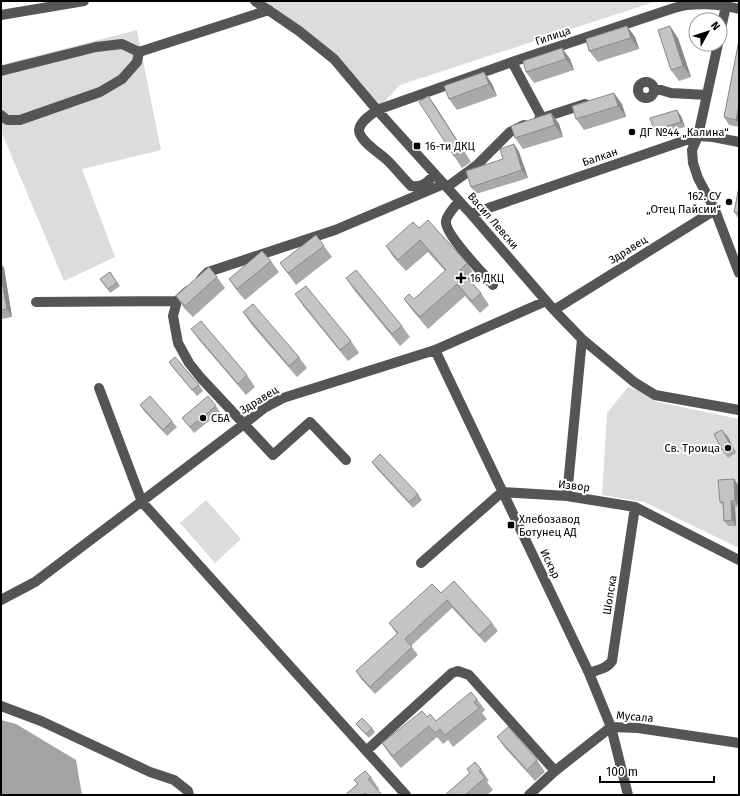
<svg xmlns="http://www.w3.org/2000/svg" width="740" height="796" viewBox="0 0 740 796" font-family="'Fira Sans',sans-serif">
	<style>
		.green { fill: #dcdcdc }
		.water { fill: #a3a3a3 }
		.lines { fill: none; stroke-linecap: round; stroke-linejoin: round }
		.minor { stroke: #555; stroke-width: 10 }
		.wall { fill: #a9a9a9 }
		.shaded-wall { fill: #898989 }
		.building { fill: #c4c4c4; stroke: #898989 }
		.poi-dot { fill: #000; stroke: #fff; stroke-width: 1.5 }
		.labels { text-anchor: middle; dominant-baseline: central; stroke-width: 4; stroke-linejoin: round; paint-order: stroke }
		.street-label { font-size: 11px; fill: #000; stroke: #fff }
		.poi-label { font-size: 11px; fill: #000; stroke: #fff; text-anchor: start }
	</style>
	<rect width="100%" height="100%" fill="#fff"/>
	<path class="green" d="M266,1H657L400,85L377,110L334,59L269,10Z
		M137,30L161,150L82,169L115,257L64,281L1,131V65Z
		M628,387L640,391L658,402L739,419V548L644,502L602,495L607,413Z
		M206,500L241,539L215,563L180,523Z"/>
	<path class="water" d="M1,720L16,724L76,760L82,795H1Z"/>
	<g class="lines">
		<path class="minor" d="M255,1L299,31L334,59L377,110L471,214L554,310L582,339L634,382L655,395L739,410
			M1,15L84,1
			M720,33L726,6
			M718,44L698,136L692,150L693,163L698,178L715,210L739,273
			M512,62L542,118
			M1,71L96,47L122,44L139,52L269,10
			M638 90a8 8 0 1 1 16 0a8 8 0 1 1-16 0Z
			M655,90H661L671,93L707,95
			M1,115L7,120H20L100,92L122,79L137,62L139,52
			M539,119L585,104
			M435,174C428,182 422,188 411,186C403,178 396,169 388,161C380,153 359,141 359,130C360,121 371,115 377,110L512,62L674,8C693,2 720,4 739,9
			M447,187L477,165L510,132L524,125
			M459,201C455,207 447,214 446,221C444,234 484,274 493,285
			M471,214L698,136L713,137L739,142
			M201,279L208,272L335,230L444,184
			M188,291L177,301L173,316L178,343L189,363L201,378L273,455L310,422L346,460
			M36,302L177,301
			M554,310L715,210
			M435,350L589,673L611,727L628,795
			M99,388L142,502L406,795
			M567,496L582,339
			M421,563L502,492L567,496L635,507L739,560
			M1,600L35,582L244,424L264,408L283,398L435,350L546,301
			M589,673C597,670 607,669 612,661L635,507
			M1,706L41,721L150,772L174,780L188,791L189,795
			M366,751L452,673L458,671L469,675L555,771
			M529,795L555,771L611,727L638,728L739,743"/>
	</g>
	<path class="wall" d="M627,26L635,37L639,49L598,62L589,51Z
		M678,38L691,77L679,81L671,70Z
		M739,40V127L729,125L724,117Z
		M562,48L570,59L574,70L534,83L526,72Z
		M484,72L492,84L497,96L457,110L449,99Z
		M428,96L436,107L471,162L462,168L454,156Z
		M622,104L626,117L584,130L576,119Z
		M551,113L559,124L563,137L523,149L515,138Z
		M681,116L685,127L658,135L654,130Z
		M514,144L519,152L528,178L476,194L471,187L503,159Z
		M739,187V218H738L734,212Z
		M419,228L467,263L475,275L469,280L481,293L489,305L480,313L465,296L428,329L412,310L404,299H414L445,271L428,252L406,271L394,258L386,246Z
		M324,246L332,257L296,285L280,263Z
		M271,261L279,272L245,300L237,291L229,279Z
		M1,264L4,268L12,317L1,319Z
		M110,272L120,286L110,293L100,279Z
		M217,277L225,288L193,317L184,308L176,296Z
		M346,278L402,326L410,337L400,346L354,290Z
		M295,294L351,341L359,353L348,361L303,306Z
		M243,312L299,357L307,368L297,377L251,324Z
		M191,329L247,375L255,387L246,395L199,340Z
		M169,362L199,385L203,391L197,396L173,368Z
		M140,405L172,421L177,427L167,436L144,411Z
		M216,406L220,412L194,433L182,418Z
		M728,437L736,453L728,458L722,450Z
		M372,462L418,494L422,500L413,508L376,468Z
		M734,479L738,485L739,506L735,507L736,526H728L724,521L723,506L720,502Z
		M441,593L492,623L498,631L485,643L452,608L411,646L418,655L375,694L361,679L356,671L397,634L389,623Z
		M477,699L485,710L482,713L487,719L453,747L448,740L443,744L437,737L401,768L390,755L382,743L427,717L436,721Z
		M356,724L372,728L375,732L369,738L359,728Z
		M497,737L537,760L545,772L535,781L505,748Z
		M467,769H481L489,781L487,782L493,790L487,795H445L470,773Z
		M371,777L379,789L378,790L382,795H345L357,784L354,780Z"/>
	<path class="shaded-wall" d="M627,26L635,37L639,49L631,38Z
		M670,26L678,38L691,77L683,66Z
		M562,48L570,59L574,70L566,59Z
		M484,72L492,84L497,96L489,84Z
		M614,93L622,104L626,117L618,106Z
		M428,96L436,107L471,162L463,150Z
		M739,105V124L736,120Z
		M677,110L681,116L685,127L681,122Z
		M551,113L559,124L563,137L555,125Z
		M514,144L519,152L528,178L522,170Z
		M1,264L4,268L12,317L7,309L1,276Z
		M722,430L728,437L736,453L731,446Z
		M734,479L738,485L739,506L735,501Z
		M731,501L735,507L736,526L732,520Z"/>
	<path class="building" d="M627,26L631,38L589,51L586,39Z
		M670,26L683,66L671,70L658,30Z
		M739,40V105L736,120L724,117Z
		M562,48L566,59L526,72L523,61Z
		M484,72L489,84L449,99L444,86Z
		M614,93L618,106L576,119L572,106Z
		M428,96L463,150L454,156L419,102Z
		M677,110L681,122L654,130L650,118Z
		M551,113L555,125L515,138L511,126Z
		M514,144L522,170L471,187L466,171L503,159L500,149Z
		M739,187V213L734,212Z
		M428,220L467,263L460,270L481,293L472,301L457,284L420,317L404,299L409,294L414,299L446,270L420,240L398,260L386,246L413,222L419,228Z
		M316,235L324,246L288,273L280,263Z
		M262,251L271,261L237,289L229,279Z
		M209,267L217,277L185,306L176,296Z
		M356,270L402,326L392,334L346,278Z
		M110,272L117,283L108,289L100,279Z
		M1,276L7,309L1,310Z
		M306,286L351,341L340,350L295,294Z
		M253,304L299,357L289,366L243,312Z
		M201,321L247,375L238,384L191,329Z
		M175,357L199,385L192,390L169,362Z
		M150,396L172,421L163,430L140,405Z
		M208,396L216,406L190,427L182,418Z
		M722,430L731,446L722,450L714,434Z
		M380,454L418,494L409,502L372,462Z
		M734,479L735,501H731L732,520L724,521L723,502H720L718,480Z
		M454,581L492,623L479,635L447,600L405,639L412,647L370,687L356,671L398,633L389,623L432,584L441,593Z
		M471,692L477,699L474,702L479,708L445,735L440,729L435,733L429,726L393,756L382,743L422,711L427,717L430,714L436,721Z
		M362,718L372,728L366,734L356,724Z
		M508,727L537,760L527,770L497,737Z
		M475,762L481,769L479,771L485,778L465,795H445L470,773L467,769Z
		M365,771L371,777L368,779L382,795H367L365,793L363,795H345L358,784L354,780Z"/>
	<g class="poi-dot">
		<circle cx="632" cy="132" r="4"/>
		<rect x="413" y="142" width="8" height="8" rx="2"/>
		<circle cx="729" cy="202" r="4"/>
		<path d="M459 272h4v4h4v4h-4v4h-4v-4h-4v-4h4z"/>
		<circle cx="203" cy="418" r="4"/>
		<circle cx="728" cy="448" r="4"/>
		<rect x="507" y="521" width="8" height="8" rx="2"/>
	</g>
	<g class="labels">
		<g class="street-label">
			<text transform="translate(553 36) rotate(-19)">Гилица</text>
			<text transform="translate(600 157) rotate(-19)">Балкан</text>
			<text transform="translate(493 221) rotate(49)">Васил Левски</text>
			<text transform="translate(628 250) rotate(-32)">Здравец</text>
			<text transform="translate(259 400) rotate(-32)">Здравец</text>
			<text transform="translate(574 486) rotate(7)">Извор</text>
			<text transform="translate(550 564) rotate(64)">Искър</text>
			<text transform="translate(610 595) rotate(-81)">Шопска</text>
			<text transform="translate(635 717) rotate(5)">Мусала</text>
		</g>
		<g class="poi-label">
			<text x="640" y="132">ДГ №44 „Калина“</text>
			<text x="425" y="146">16-ти ДКЦ</text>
			<text x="721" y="196" text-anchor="end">162. СУ<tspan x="721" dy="13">„Отец Пайсии“</tspan></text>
			<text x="470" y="278">16 ДКЦ</text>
			<text x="211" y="418">СБА</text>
			<text x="720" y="448" text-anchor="end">Св. Троица</text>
			<text x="519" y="519">Хлебозавод<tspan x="519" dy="13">Ботунец АД</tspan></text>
		</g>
	</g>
	<rect width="740" height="796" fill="none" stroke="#000000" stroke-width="4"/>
	<g transform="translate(708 32) rotate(51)"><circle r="19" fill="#ffffff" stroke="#999999"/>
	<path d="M0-3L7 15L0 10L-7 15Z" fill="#000000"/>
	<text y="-6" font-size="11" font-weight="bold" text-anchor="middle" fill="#000000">N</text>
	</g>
	<path d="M600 776v6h114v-6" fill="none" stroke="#000000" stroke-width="2"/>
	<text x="606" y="776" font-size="12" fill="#000000" stroke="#ffffff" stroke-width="3" paint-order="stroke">100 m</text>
</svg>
